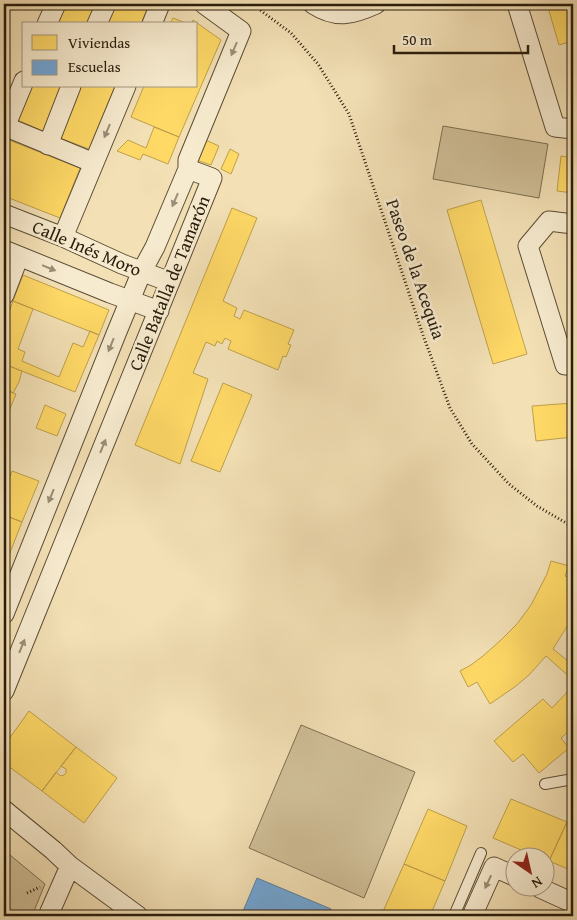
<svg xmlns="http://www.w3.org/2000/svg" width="577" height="920" viewBox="0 0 577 920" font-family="'Gentium Book Plus',serif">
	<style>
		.green { fill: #d0bf98; stroke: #7c6e52 }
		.homes { fill: #ffd966; stroke: #bea04b }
		.schools { fill: #6fa8dc; stroke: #5a7e9e }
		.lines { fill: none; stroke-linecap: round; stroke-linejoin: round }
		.lane-casing { stroke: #5b4d36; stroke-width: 12 }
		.street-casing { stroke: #5b4d36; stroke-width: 21 }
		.path { stroke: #281c0c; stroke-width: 3; stroke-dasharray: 1 2.5; stroke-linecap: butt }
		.lane { stroke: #f7ebcf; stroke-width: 10 }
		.street { stroke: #f7ebcf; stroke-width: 19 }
		.oneway { fill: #9a8e77 }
		.labels { text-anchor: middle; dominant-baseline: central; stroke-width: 5; stroke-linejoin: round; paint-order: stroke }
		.street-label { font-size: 18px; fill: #281c0c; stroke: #f7ebcf }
	</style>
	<rect width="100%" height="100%" fill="#f3e0b5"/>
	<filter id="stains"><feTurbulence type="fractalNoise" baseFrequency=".004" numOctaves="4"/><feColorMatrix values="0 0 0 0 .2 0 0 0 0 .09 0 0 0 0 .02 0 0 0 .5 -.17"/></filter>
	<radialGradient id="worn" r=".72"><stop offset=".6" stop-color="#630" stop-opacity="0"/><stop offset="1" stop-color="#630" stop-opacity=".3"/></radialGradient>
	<path class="green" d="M443,126L548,144L539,198L433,179Z
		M301,725L415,772L364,898L249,848Z
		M4,850L45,884L32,916H4Z"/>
	<path class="homes" d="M63,4H97L92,24H55Z
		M114,4H150L141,24H106Z
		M547,4H573V41L559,45Z
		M173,18L188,24H170Z
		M193,20L221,40L179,137L131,117L144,86H196V24H191Z
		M29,86H64L45,132L15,119Z
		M80,86H115L89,149L60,138Z
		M154,127L179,137L168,164L143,154L140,160L117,151L128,140L146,148Z
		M4,138L80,168L60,218L4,196Z
		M201,138L219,146L211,165L193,159Z
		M230,149L239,154L231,174L221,169Z
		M561,156L573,158V193L557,191Z
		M481,200L527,354L493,364L447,210Z
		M232,208L257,218L223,301L237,308L234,316L240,319L244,310L294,330L288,344L291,345L286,357L283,356L278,370L228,349L231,341L225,338L222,344L217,341L215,346L206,342L193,373L208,379L180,464L135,445Z
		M23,275L109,310L99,335L13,301Z
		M13,301L33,309L18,349L25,352L22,361L59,377L73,343L83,347L90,331L99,335L75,392L4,364V326Z
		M4,364L22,371L19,382L13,393L4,389Z
		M223,383L252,395L220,472L191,461Z
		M4,389L16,394L7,416L4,415Z
		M573,403V437L536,441L532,406Z
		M45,405L66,414L57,436L36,428Z
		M12,471L39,481L22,522L4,515V492Z
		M4,515L22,522L4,568Z
		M551,561L569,566L565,576L573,579V617L553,649L573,665V680L546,656L529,675L516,686L490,704L477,682L468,687L460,671L471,665L483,656L501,640L517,624L531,605L547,574Z
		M573,686V722L568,727L570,730L561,738L569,748L539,773L523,754L513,762L494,741L543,699L552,708Z
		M29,711L76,747L42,791L4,763V746Z
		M76,747L117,778L84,823L42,791L56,772L61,776L64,775L66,773V769L61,766Z
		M511,799L567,822L549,861L544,859V858H540L493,838Z
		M428,809L467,826L445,881L404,864Z
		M567,822L573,825V871L549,861Z
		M404,864L445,881L430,916H381Z
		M60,909L70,916H57Z"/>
	<path class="schools" d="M257,878L331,909L328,916H241Z"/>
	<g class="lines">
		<g class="lane-casing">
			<path id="lane" d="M545,784L573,779
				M457,916L456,911L481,853"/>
		</g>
		<g class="street-casing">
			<path id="street" d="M313,4C336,19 352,15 376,4
				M517,4L555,127L573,129
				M47,24L56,4
				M97,24L106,4
				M152,24L160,4
				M4,126L94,163
				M5,127L24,81
				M48,145L71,86
				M188,169V160L241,31L204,4
				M4,214L63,237L122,264L170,282
				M573,224L549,221L528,246L565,365H573
				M63,237L126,86
				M4,250L110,293L159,311
				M4,295L19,256
				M4,614L116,334L142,271L155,247L188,169L212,178L4,691
				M4,810L53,850L70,866L138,916
				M540,888L573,903
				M48,916L70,866
				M472,916L494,867L514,876"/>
		</g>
		<path class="path" d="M252,4L291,33L318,64L349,114L423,335L450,408L472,444L509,484L537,506L573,527
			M27,893L40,887"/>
		<use href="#lane" class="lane"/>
		<use href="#street" class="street"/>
	</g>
	<defs><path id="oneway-solid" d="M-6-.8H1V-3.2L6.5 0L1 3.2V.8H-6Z" transform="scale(1.25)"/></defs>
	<g class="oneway">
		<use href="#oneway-solid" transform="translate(234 49) rotate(113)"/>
		<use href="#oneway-solid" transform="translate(107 131) rotate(113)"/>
		<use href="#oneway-solid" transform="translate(175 200) rotate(113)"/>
		<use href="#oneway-solid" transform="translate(49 268) rotate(22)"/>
		<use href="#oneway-solid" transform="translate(111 345) rotate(112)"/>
		<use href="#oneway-solid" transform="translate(103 446) rotate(-68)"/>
		<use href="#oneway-solid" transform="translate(51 496) rotate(112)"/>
		<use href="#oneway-solid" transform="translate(22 646) rotate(-68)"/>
		<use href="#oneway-solid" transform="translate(488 882) rotate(115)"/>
	</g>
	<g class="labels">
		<g class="street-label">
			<text transform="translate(87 248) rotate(23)">Calle Inés Moro</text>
			<text transform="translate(416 269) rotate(71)">Paseo de la Acequia</text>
			<text transform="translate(169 283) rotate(-68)">Calle Batalla de Tamarón</text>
		</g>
	</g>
	<rect width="577" height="920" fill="none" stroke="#f3e0b5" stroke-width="20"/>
	<rect x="5" y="5" width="567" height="910" fill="none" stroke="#281c0c" stroke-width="2.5"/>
	<rect x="10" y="10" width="557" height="900" fill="none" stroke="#281c0c"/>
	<rect x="22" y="22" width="175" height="65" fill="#f7ebcf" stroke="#a49881"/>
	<rect x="32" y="35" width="25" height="15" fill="#ffd966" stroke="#a49881"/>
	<text x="68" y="48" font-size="15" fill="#281c0c">Viviendas</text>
	<rect x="32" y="60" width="25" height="15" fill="#6fa8dc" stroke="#a49881"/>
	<text x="68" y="72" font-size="15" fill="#281c0c">Escuelas</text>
	<g transform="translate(530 872) rotate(146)"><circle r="24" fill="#f7ebcf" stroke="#a49881"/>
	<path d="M0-4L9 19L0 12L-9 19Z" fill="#8f2418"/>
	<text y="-8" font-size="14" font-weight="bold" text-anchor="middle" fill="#281c0c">N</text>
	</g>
	<path d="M394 45v8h134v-8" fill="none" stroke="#281c0c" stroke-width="2.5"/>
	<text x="402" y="45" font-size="15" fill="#281c0c" stroke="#f7ebcf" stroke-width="4" paint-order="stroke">50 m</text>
	<rect width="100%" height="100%" filter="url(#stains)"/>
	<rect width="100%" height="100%" fill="url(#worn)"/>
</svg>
